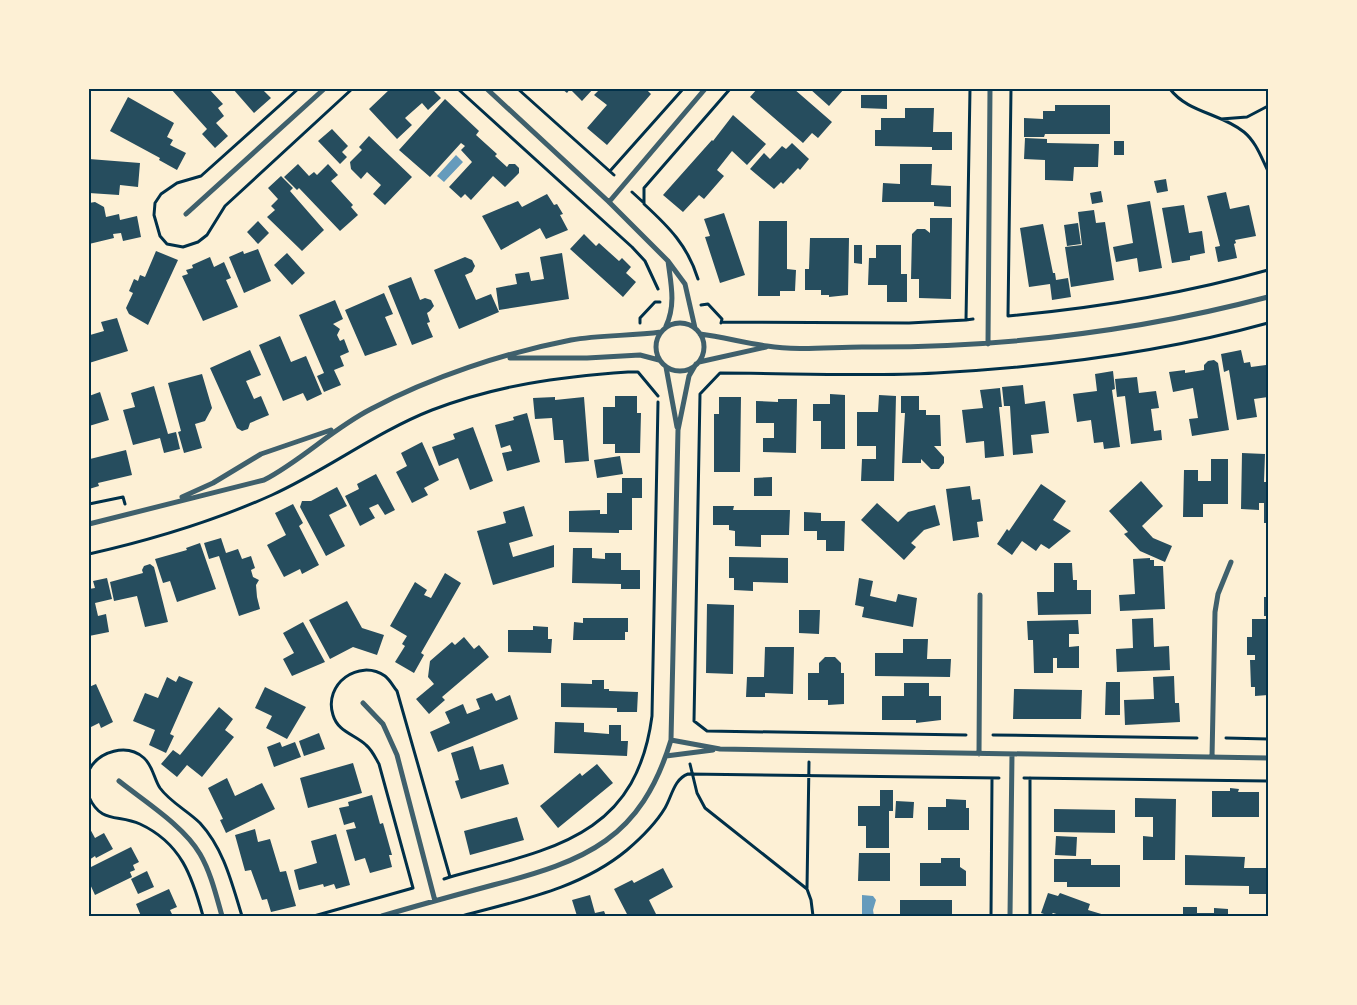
<svg xmlns="http://www.w3.org/2000/svg" width="1357" height="1005" viewBox="0 0 1357 1005" font-family="'Open Sans',sans-serif">
	<style>
		.water { fill: #669bbc }
		.building { fill: #264d5e }
		.lines { fill: none; stroke-linecap: round; stroke-linejoin: round }
		.path { stroke: #003049; stroke-width: 3 }
		.minor { stroke: #3f606c; stroke-width: 5 }
		.neatline { fill: none; stroke: #003049; stroke-width: 2 }
	</style>
	<rect width="100%" height="100%" fill="#fdf0d5"/>
	<path class="water" d="M456,155L463,162L444,182L437,176Z
		M862,895L873,896L876,900L873,910L874,916H862Z"/>
	<path class="building" d="M171,89H209L223,104L218,108L224,116L216,123L228,136L215,148L202,134L207,129Z
		M233,89H262L271,98L254,113Z
		M390,89H432L441,98L428,110L422,103L405,118L412,125L397,139L369,109Z
		M562,89H593L582,101L570,89L567,93Z
		M600,89H646L651,94L607,145L587,128L607,105L594,95Z
		M757,89H794L832,122L818,138L812,133L803,143L750,97Z
		M810,89H844L829,106Z
		M861,95H887V109L861,108Z
		M128,97L174,123L167,137L173,140L170,145L186,153L177,170L159,160L160,158L110,131Z
		M445,99L479,131L476,135L497,154L495,156L507,167L509,164H515L519,168V173L505,187L493,176L471,200L465,194L461,198L449,187L472,162L461,150L465,146L461,143L430,177L399,150Z
		M1055,105H1110V134H1045L1044,137H1024V118L1043,119V111H1055Z
		M905,108H934L933,132H952V150H932V147L875,146V130H881V118H905Z
		M733,115L766,144L747,165L732,151L717,170L724,176L704,199L699,195L683,212L663,195L712,140L713,141Z
		M332,129L348,146L342,152L347,157L340,164L318,141Z
		M369,136L412,177L385,205L373,194L381,185L367,172L361,179L351,169L350,162L362,150L359,147Z
		M1025,138L1047,139V143L1099,144L1098,167H1074L1073,181L1045,180V160L1024,159Z
		M1114,141H1124V155H1114Z
		M792,143L809,159L800,170L798,168L783,184L781,182L774,189L750,169L764,153L770,159L782,146L786,149Z
		M89,159L140,163L138,187L120,185L119,195L89,193Z
		M298,164L309,176L314,172L317,175L328,164L338,175L331,181L353,205L351,207L358,215L340,231L299,188L297,190L284,177Z
		M900,164H932L931,185L951,186V207L934,206V202H882L883,183L900,184Z
		M281,176L293,188L290,191L324,230L302,251L267,217L275,210L271,206L278,199L268,188Z
		M1166,179L1168,191L1157,193L1154,181Z
		M1101,191L1103,202L1092,204L1090,193Z
		M1226,192L1230,209L1249,205L1256,236L1235,240L1236,243L1234,244L1237,258L1218,262L1215,247L1220,246L1207,196Z
		M547,194L554,205L557,204L563,214L560,215L568,230L546,239L540,228L501,250L482,216L518,201L522,207Z
		M1150,201L1162,268L1139,272L1137,258L1116,262L1113,247L1133,243L1127,205Z
		M95,202L104,207L106,217L119,214L120,220L137,216L141,237L123,241L121,233L113,234L114,238L89,244V203Z
		M1184,205L1189,233L1202,231L1205,253L1190,256V260L1172,263L1162,208Z
		M1094,210L1096,223L1105,222L1114,280L1071,287L1065,247L1082,245L1078,212Z
		M724,213L745,275L720,283L705,237L710,236L704,219Z
		M930,218H952L951,299L919,298V279H911L912,234L917,229H925L930,233Z
		M258,221L269,233L258,244L247,232Z
		M759,221H787V269L796,270L795,291H780V296H758Z
		M1078,223L1081,244L1067,246L1064,225Z
		M1043,224L1053,273H1055L1056,280L1068,278L1071,297L1052,300L1050,284L1029,287L1020,228Z
		M584,234L596,246L599,243L619,261L622,258L631,267L626,273L636,282L623,297L570,249Z
		M810,238H849L848,295L829,297V295H821V290H805V269H809Z
		M854,245H862V264L854,263Z
		M876,245H901V274H907V302H887V285H868L869,258H876Z
		M258,249L271,281L244,293L229,257L243,251L244,254Z
		M156,251L178,260L148,325L129,314L126,308L133,293L129,291L134,279L138,281L140,275L145,277Z
		M287,253L305,273L292,285L274,265Z
		M562,253L569,299L499,310L496,288L517,284L515,274L529,272L531,281L544,279L540,257Z
		M210,257L214,267L224,262L231,278L226,280L238,307L203,321L182,276L188,274L186,270L193,268L192,265Z
		M465,257L472,260L475,266L472,272L465,275L476,300L491,294L499,312L459,329L434,270Z
		M411,277L420,300L425,298L431,300L434,306L430,311L427,313L430,322L427,323L433,337L412,345L388,286Z
		M384,293L393,314L385,317L397,345L365,356L345,310Z
		M335,300L343,319L333,324L340,329L337,335L340,341L344,339L349,352L340,356L344,366L334,370L341,385L324,392L317,376L324,373L299,315Z
		M117,318L128,351L89,363V332L90,335L104,331L101,322Z
		M280,336L291,362L306,356L322,394L307,401L303,393L283,401L259,345Z
		M250,350L261,375L246,381L254,399L261,396L269,415L250,423L248,429L242,431L237,428L210,368Z
		M1241,350L1244,363L1250,362L1251,367L1266,365L1268,397L1254,399L1257,417L1237,420L1229,370L1224,372L1221,354Z
		M1214,360L1218,363L1229,430L1192,436L1189,419L1198,418L1193,388L1173,392L1169,372L1185,370V373L1204,370V365L1208,361Z
		M1113,371L1115,389L1112,390L1120,447L1104,449L1103,442L1094,443L1091,420L1077,422L1073,394L1097,391L1095,374Z
		M202,374L212,408L205,421L195,424L202,448L184,453L178,432L181,431L168,383Z
		M1137,377L1139,393L1156,391L1159,408L1151,409L1154,431L1161,430L1162,440L1131,444L1125,396L1117,397L1115,379Z
		M1023,385L1025,404L1045,401L1049,433L1031,435L1033,453L1013,455L1010,406H1004L1002,387Z
		M154,386L168,434L176,432L180,449L164,453L160,438L133,445L123,410L135,407L131,393Z
		M1000,388L1002,407H999L1004,456L985,458L984,441L966,443L962,410L983,408L980,390Z
		M100,392L109,420L89,426V396Z
		M830,394L845,395V449H821V421H813V404H830Z
		M879,395L896,396L894,481H861L862,459H876V446H857V412H878Z
		M615,396H637V413H641L640,453H615V444H603V407H615Z
		M901,396H919V410H926V415H940L941,446H934L944,457V463L939,469H931L921,459V463H902L905,413H901Z
		M555,397V400L584,397L589,461L565,463L563,440H554L552,418L535,419L533,398Z
		M719,397H741L740,472H714V414H719Z
		M778,399H797L796,453L763,452V438H774V423H756V401L778,402Z
		M527,413L540,462L507,471L502,453L512,451L510,445L501,448L495,425L514,420L513,417Z
		M473,427L493,481L470,490L458,458L439,466L432,447L455,439L453,434Z
		M422,442L439,480L424,488L428,495L412,503L396,472L407,466L401,453Z
		M126,450L132,475L98,483L99,486L89,489V454L90,459Z
		M1242,453L1265,454L1264,482H1268V523H1264V503H1259V510L1241,509Z
		M620,456L623,474L597,478L594,460Z
		M1211,459H1228V504H1203V517H1183L1184,470H1198V481H1211Z
		M376,474L395,510L385,515L378,504L369,508L375,518L360,526L345,496L359,489L357,484Z
		M772,477V496H754V478Z
		M622,478H642V498H632V530H619V533L569,532V511L600,510V514H607V493H622Z
		M1141,481L1163,506L1142,526L1153,538L1172,546L1165,562L1140,551L1124,534L1128,532L1109,511Z
		M1041,484L1066,501L1053,520L1071,531L1049,549L1041,544L1036,551L1022,541L1012,555L997,544L1007,529L1009,531Z
		M970,486L972,500L980,499L983,521L977,522L979,537L953,541L946,489Z
		M337,487L347,506L329,515L345,546L326,556L300,507L302,501H311Z
		M877,503L898,522L908,512L935,505L940,525L924,530L911,543L916,547L904,560L861,520Z
		M293,504L303,523L299,526L319,565L302,574L300,569L284,577L267,545L286,535L275,513Z
		M524,506L533,536L509,543L513,557L554,545V567L493,585L477,531L506,523L503,512Z
		M713,506H734L733,510H790L789,535H761V547L735,546V531L729,530V525H713Z
		M804,512L821,513V521H845L844,551H826V540H817V531H804Z
		M221,538L226,553L238,549L242,559L251,556L255,568L251,570L253,577L259,580L256,585L257,597L260,609L239,616L219,556L209,559L204,543Z
		M200,543L216,589L177,602L170,581L163,583L155,559L187,550L186,548Z
		M573,548H592V558L605,559V553H621V570H640V589H621V584L572,583Z
		M729,557L788,558V583L753,582V591L734,590V578H729Z
		M1150,558V560H1154V566H1163L1165,609L1120,611L1119,595L1135,594L1133,559Z
		M1054,563H1072L1073,580H1077V590H1091V614L1038,615L1037,592H1054Z
		M150,564L154,567L168,622L145,627L137,596L114,601L110,582L143,573L142,570L144,566Z
		M445,573L461,583L421,653L424,655L414,673L395,662L405,646L402,644L407,636L390,626L415,582L427,590L424,595L431,598Z
		M107,578L112,599L95,603L98,616L106,614L109,632L89,636V589L95,588L93,581Z
		M859,578L873,581L870,596L896,602L898,594L917,598L913,627L862,617L864,607L855,605Z
		M1264,597H1268V616H1264Z
		M347,601L362,628L384,635L377,655L353,647L330,659L309,620Z
		M707,604L734,605L733,674L706,673Z
		M799,610H820L819,634L799,633Z
		M583,618H628V632H625V640H573L574,622L583,623Z
		M1153,618L1154,647L1169,646L1170,670L1117,672L1116,649L1133,648L1132,619Z
		M1252,619H1268V695L1255,696V687H1251L1250,660H1255V655H1247V637H1252Z
		M1078,620L1079,634H1069V647L1079,646V668H1057V658H1053V673H1034L1033,640H1028L1027,621Z
		M303,622L325,662L292,676L283,659L294,653L283,633Z
		M533,626L548,627V639H552L551,653L508,652V630H533Z
		M464,637L474,649L479,645L489,657L442,697L445,700L429,714L416,699L434,684L428,677L430,661L452,642L455,645Z
		M903,639H928L927,659H951L950,677L875,676V653H903Z
		M765,647H794L793,694L765,693V697H746L747,677H764Z
		M825,657H835L841,663V673H844V704L828,705V700H808V673H819V663Z
		M179,676L193,682L170,734L174,736L166,753L149,745L155,730L133,721L145,693L158,698L167,677L176,682Z
		M1174,676L1175,703H1179L1180,722L1125,725L1124,700L1154,699L1153,677Z
		M592,680H604V689H609V691L638,692L637,712H617V708L561,707V683L592,684Z
		M1106,682H1120V715H1105Z
		M904,683H929V696H941V720L916,723V720H882V696H904Z
		M96,684L113,722L101,728L99,723L89,728V687Z
		M265,687L306,707L287,739L266,728L272,716L255,708Z
		M1014,689L1082,690L1081,719H1013Z
		M492,693L496,701L510,695L518,719L438,752L430,732L450,723L445,712L463,704L467,714L480,709L476,699Z
		M219,707L233,719L225,730L234,737L202,777L187,765L177,777L161,764L173,750L180,755Z
		M555,722L584,723V732L609,734V725H621V741H628L627,756L554,753Z
		M319,733L325,749L304,756L299,741Z
		M280,742L282,747L295,742L301,757L274,767L267,747Z
		M473,746L480,770L503,764L509,784L461,799L455,781L459,780L451,753Z
		M353,763L362,793L308,808L300,778Z
		M597,764L613,783L558,828L540,806L580,773L582,776Z
		M227,778L235,796L262,783L275,809L226,833L220,820L223,819L208,788Z
		M1230,788L1239,789L1238,792H1259V817H1212V791H1230Z
		M880,790H893V811H889V848H866V826H858V806H880Z
		M372,795L380,824L383,823L392,855H389L392,867L370,873L365,858L355,861L346,830L356,828L354,822L344,825L339,808L349,806L348,802Z
		M1135,798L1176,799L1175,860H1143V836L1153,837V817H1135Z
		M946,799L966,800V808H969V830H928V807H946Z
		M896,801L914,802L913,818H895Z
		M1054,809L1115,810V833L1054,832Z
		M517,817L524,840L470,855L464,831Z
		M89,827L95,838L104,833L113,849L96,858L95,856L89,860Z
		M255,829L258,842L270,839L280,872L286,871L296,906L271,912L267,899L262,900L251,870L245,871L235,835Z
		M336,834L350,885L336,889L334,884L324,887L323,884L299,890L294,870L317,863L311,841Z
		M1056,836L1077,837L1076,856L1055,855Z
		M131,847L139,862L133,865L135,870L130,872L132,877L95,895L89,882V868Z
		M859,853H890V881H858Z
		M1185,855L1245,857L1244,868H1266V894H1249V886L1185,885Z
		M941,858H960V867L966,871V886H920V863H941Z
		M1054,859H1091V865H1120V887H1067V882H1054Z
		M663,868L673,887L649,900L657,916H628L614,889L632,880L634,883Z
		M147,871L154,887L138,894L131,879Z
		M169,889L177,907L170,910L173,916H141L136,904Z
		M1048,893L1058,896L1060,893L1090,904L1088,910L1108,916H1063L1053,913L1050,916L1041,913Z
		M590,895L595,913L604,911L606,916L613,914L614,916H577L572,900Z
		M900,900H952V916H900Z
		M1183,907H1197V913H1214V908L1228,909V916H1183Z"/>
	<g class="lines">
		<path class="path" d="M298,89L201,176L177,183L161,194L155,203L154,215L160,236L167,244L183,247L198,242L207,235L225,206L352,89
			M458,89L632,247L645,261L658,289
			M518,89L614,175
			M1011,89L1008,316C1096,308 1183,294 1268,270
			M1170,89C1188,113 1221,113 1244,132C1256,142 1261,157 1268,171
			M1221,119L1247,117L1268,106
			M1268,137V159
			M610,171L683,89
			M632,192L644,203
			M698,279C688,246 669,227 644,204V188L730,89
			M701,305L708,304L722,319L721,323
			M966,320L973,319
			M722,322L909,323L966,320L970,89
			M640,323V318L655,302H660
			M89,504L123,497L125,504
			M89,554C151,540 214,521 272,495C327,470 376,432 432,410C498,385 558,377 628,372H638L658,396
			M966,735L707,731L694,721L700,394L720,373C791,373 864,377 936,373C1048,367 1160,353 1268,323
			M993,735L1197,738
			M1226,738L1268,739
			M690,764L697,793L705,808L807,889L811,900L813,916
			M89,770C99,751 127,743 144,758C153,766 154,779 160,788C170,802 188,811 200,823C224,849 232,884 242,916
			M1024,778L1268,781
			M89,797C101,824 118,814 140,824C181,843 192,876 203,916
			M444,879L450,877
			M807,888L809,762
			M314,916L413,888L379,764C375,757 372,750 366,745C354,734 338,732 333,715C323,684 359,658 385,676C390,680 393,686 397,691L450,877C550,849 636,838 652,716L658,402
			M462,916C520,900 580,889 627,850C641,838 656,823 665,808C672,796 674,779 688,774L999,778
			M991,916L992,778
			M1030,916V778"/>
		<path class="minor" d="M487,89L609,202L668,261L685,284L695,328
			M609,202L705,89
			M186,214L324,89
			M656 347a24 24 0 1 1 48 0a24 24 0 1 1-48 0Z
			M666,326C676,305 671,284 668,261
			M700,334C723,337 745,343 767,346C798,351 831,347 862,347C999,348 1135,332 1268,297
			M988,344L990,89
			M510,358H587L640,355L659,360
			M699,362L766,347
			M666,367L677,427
			M182,497L213,483L261,454L331,430
			M89,524L264,480C301,461 332,429 371,409C431,377 504,353 571,340C600,335 631,336 661,332
			M363,703L383,724L397,755L435,901
			M671,740L720,749L1268,758
			M979,754L980,595
			M666,756L713,750
			M1212,757L1215,612L1218,594L1231,562
			M119,781C144,801 184,826 200,854C211,873 216,895 222,916
			M382,916C419,905 456,895 493,885C586,861 641,839 671,740L678,430L689,376L696,364
			M1010,916L1012,754"/>
	</g>
	<rect width="1357" height="1005" fill="none" stroke="#fdf0d5" stroke-width="180"/>
	<rect x="90" y="90" width="1177" height="825" class="neatline"/>
</svg>
